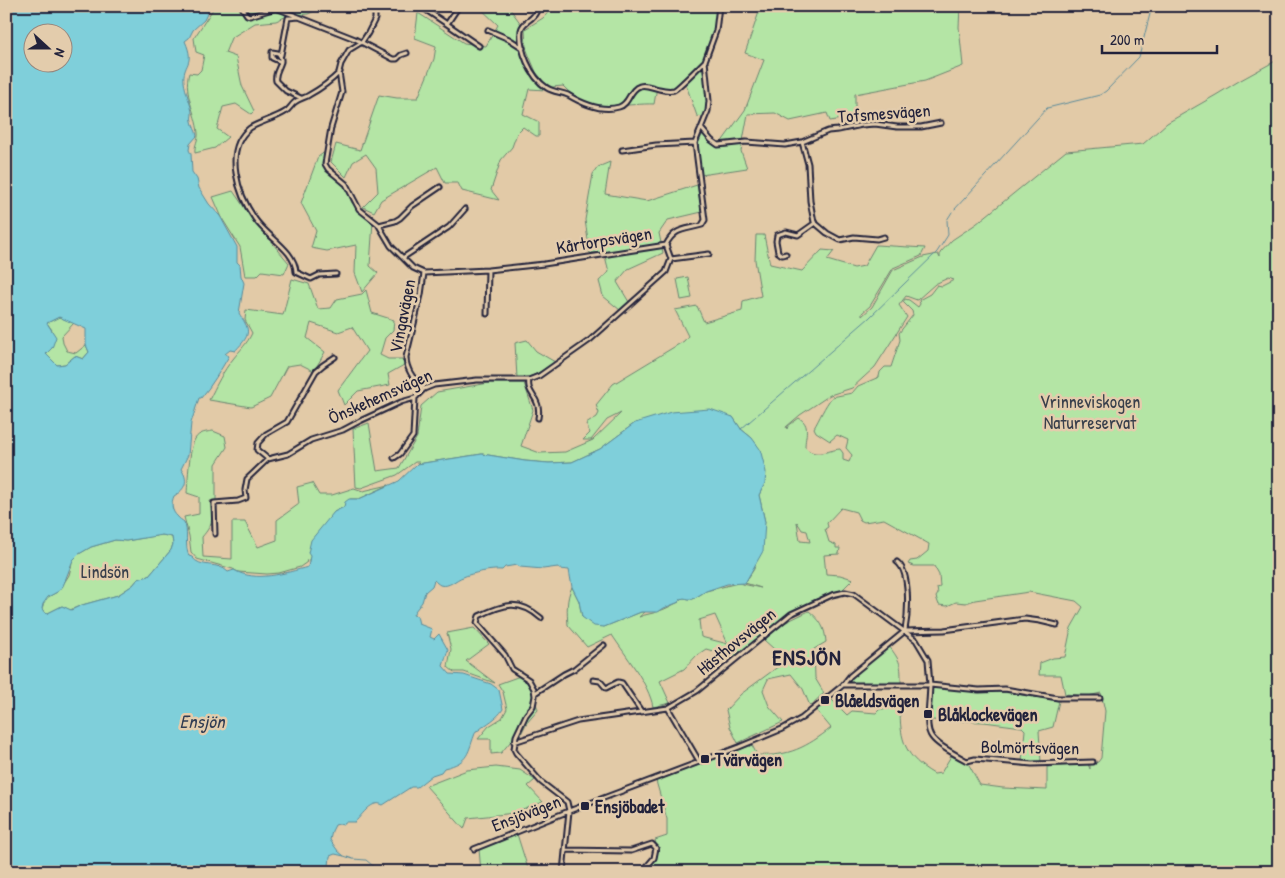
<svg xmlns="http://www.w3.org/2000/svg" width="1285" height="878" viewBox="0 0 1285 878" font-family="'Patrick Hand',sans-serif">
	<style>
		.green { fill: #b4e5a5; stroke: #6b8470; fill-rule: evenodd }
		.water { fill: #7fcfda; stroke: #5a8a9a; fill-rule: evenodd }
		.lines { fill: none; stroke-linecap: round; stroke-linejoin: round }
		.stream { stroke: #5a8a9a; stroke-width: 1 }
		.minor-casing { stroke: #22223b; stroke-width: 7 }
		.minor { stroke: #e3ccac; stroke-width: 3 }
		.poi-dot { fill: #22223b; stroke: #e3ccac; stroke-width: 2 }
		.labels { text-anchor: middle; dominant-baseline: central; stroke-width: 5; stroke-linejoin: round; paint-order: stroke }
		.street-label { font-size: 18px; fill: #22223b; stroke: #e3ccac }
		.park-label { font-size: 18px; fill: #383f4b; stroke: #e3ccac }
		.poi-label { font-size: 18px; font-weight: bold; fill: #22223b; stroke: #e3ccac; text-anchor: start }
		.water-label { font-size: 19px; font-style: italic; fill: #303c53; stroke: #e3ccac }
		.district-label { font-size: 22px; font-weight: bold; letter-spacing: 1px; fill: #22223b; stroke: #e3ccac }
	</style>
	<rect width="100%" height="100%" fill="#e2caa7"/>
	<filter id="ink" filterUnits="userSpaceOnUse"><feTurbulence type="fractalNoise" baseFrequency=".02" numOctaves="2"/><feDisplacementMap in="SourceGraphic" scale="10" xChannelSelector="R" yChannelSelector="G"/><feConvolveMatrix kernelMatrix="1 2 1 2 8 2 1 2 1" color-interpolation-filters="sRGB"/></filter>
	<g filter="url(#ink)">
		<path class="green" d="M215,6H325L308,14L287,16L276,21L255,23L231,38L225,53L236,57L242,86L254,111L251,114L236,104L223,107L217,129L228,137L215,148L195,153C194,145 199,139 198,133C196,112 183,94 189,73L197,74L201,70L204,55L196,52L194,38Z
			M478,6H508L521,24C514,46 529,77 546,90L529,89L523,114L539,122V136H536L523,127L517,133L512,147L501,160L491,190L499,200L462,191L458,183H445L437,167L381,200L374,212L363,207L378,192L376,168L366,154L353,162L346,177L331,162L336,144L360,150L379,95L397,98H418L434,59L436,46L415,38L418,13L464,43L486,46L498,25Z
			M554,6H586L600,11L607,6H717L715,31L703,61L707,97L705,117L697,116L685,82L682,79C675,90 669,90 657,87L654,104C630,103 596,112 575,97C571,94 567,90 563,86L552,87L545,83L536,72L526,48L525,29L543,18Z
			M761,6H960L959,27L963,66L925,81L855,94V117L830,121L827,113L790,121L775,113L748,114L741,151L747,168L701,175L698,144L703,133L718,147L745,110L764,60L745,53Z
			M1279,59V872H659L651,863L658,852L655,840L667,836V819L656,781L752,745L757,755C788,757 807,747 831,728L816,710L830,698L847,715L852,711L876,713L880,709L900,708C900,741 905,757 934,774L941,773L951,756L968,763L980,785L1003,788L1047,790V767L1088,764L1090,769V764L1098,762L1101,758L1105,711L1101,693L1088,696L1065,694L1061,675H1039L1040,663L1053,658L1065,657L1071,628L1083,607L1076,601L1029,592L975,600L966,603L956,602L947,606L939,605L936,597L938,594L937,588L940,587L939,575L934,566H914L908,564L910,561L917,560L928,551L929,544L884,519L864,522L860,520L856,512L841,508L827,523L828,527L825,529L829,542L836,545V548H840L839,554L824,555L826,574L840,575L853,579L842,590L814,600L790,613L733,657L706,649L697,655L684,669L660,681L670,703L653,707C649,684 625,655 612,635L587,647L568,625C567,612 566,599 572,587L579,601L582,617L604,627L641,612H645L639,617C645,614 653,614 659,611C666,609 672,605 679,602C682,595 687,600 693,599L706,591L738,583L761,588L745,583L754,569L765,522L759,495L765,483L752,438L741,429L733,417L635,423L600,449L572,462L549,463L525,461L482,454L417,464L419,462H415L397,475L361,488L356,487L353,429L369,423L377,471L399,468L417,437L421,406L437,392L489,383H524L533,410L521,446L540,453L565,452L593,440L621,413L607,420L591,440H583L590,433L586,424L597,417L599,413L596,405L613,384L684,341L688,336L675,310L697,306L704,322L742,311L743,301L761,296L755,260L756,235H764L770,264L802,271L822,250L834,251L827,260L854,268L864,266L876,245L925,248L921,256L893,268L870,306L862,313V316L872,307L893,270L923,257L938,254L940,258V253L952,240L976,224L1066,151L1143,144L1167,123L1216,95L1239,81ZM948,278L954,280L942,286L937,285L930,294L919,300L920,304L918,307L909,300L905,299L903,302L912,311L913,315L899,333L900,340L891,367H885L880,372L879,377L858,386L852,393L832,397C824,407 820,418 814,428L816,432L830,441L837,435L848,440L846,448L852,455L849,462L843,460V453L840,449C828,450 815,459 805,447C805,435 811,425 799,418L788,426L787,429L786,427L800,415L830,395L852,388L875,367L907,317L899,305L906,296L917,300L935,284ZM797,522L802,530L807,531L810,542L800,541ZM715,615L728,644L701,637L699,620Z
			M326,151L323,164L326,171L345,187L352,203L363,215L373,221L370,266L378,273L362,292L355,273L356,245L327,251L311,248L316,231L301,203L318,157Z
			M610,162L605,194L647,201L697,185L702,212L668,220L659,233L663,253L628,269L617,282L629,302L620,310L603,296L599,281L609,272L604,252L590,253L585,220L593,174L598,167Z
			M233,191L253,220L289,263L284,274L262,271L257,276H245L240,247L223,220L213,197Z
			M688,277L692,298L681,300L677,279Z
			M292,279L309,284L318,309L331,308L337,299L362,294L366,290L372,313L394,320L393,330L385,338L380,355L388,359H402L404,365L388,374L390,385L358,391L344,405L338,390L367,351L352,327L338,332L311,323L307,338L325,352L314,371L300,364L287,366L270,398L251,407L209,400C216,386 223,371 233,359C240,350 247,344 252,333L245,320L246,310L283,315Z
			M59,317L74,323L62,336L63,343L67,351L76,353L86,345L89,352L83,359L75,356L65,364L57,365L46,354L52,348V330L47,323Z
			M527,340L536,351L555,362C543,370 532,379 517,378L515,343Z
			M213,431L225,436L227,447L216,464V500L210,501C213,518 214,523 202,537L203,557L232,559V522H245L258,547L277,540V520L299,504L297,487L312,483L319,495H332L354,488L363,491L389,485L359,499H350L344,507L334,512L309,560L306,561L307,562L300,567L279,573L267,574L238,572L233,569L197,559L191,552L189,536L184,517L199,514V497L187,493C188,480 189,449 195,439C199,432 207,432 213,431Z
			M162,535L172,537L173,544L171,550L149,576L138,579L133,585L118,595L82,605L70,610L62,606L46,614L42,609L44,601L48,597L59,591L69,575L73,560L79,554L91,547L115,540L126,541Z
			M809,611C820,620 825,627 826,642L814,649L815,678L824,693L810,706L803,689L791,674L768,679L763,690L769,706L783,722L738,743L730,727L726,710L741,694L779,666L774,649L764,640L784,623Z
			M474,628L489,644L466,661L495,683L464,672H454L448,667L451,649L447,633Z
			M889,646C901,662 901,664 901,684L849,683V679Z
			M520,676L531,687L538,710L526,724L520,736L511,741L501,753L491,754V739H478L489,726L502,718L507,709L503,692L498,684Z
			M932,688L1012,693L1059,701L1053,727L1039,731L1041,762L1022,761L1025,730L1022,727L984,722L930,720Z
			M496,767L520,770L535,780L528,786L543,802L515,813L468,818L464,829L426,786L467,770Z
			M517,834L529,872H481L479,849Z"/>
		<path class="water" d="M6,6H211L204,20L193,30L189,38L185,41C196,66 182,63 184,82C185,91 192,107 192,113C192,116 191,118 192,121C193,127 196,130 197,136L190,144L189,150L191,154L192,172L197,179L199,188L209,204L220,216L237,247V262L240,265L241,276L244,283L239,313C241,317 243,319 245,323C252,335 243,342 235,351L230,350L225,354L229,356C220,371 212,385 201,398H199L191,423L188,455L181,469C189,480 186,489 174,496C171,503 171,511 178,517C179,519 182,520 184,522C189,530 184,546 189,556L192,557C200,569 218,561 228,572L234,570C256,583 285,573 308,567L310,556L308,553L311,540L334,512L344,507L345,502L349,499H359L399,481L417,464L482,454L525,461L549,463L572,462L600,449L635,423L671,412L710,409L733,417L741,429L752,438L760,449L766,472L765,483L759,495L765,522L763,551L745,583L727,584L706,591L693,599C687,600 682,595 679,602L664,608L658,612H641L604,627L594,626L582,617L579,601L572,587L569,570L559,569L558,567L543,569L520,567L517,565L505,567L502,570C492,569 472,573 463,577C456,579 449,588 440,585C438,584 436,582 434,580L432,586L425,592L422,602L415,611L413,615L417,616L419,624L432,629L430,637L434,639L439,634L448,650L443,666L450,674L464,675L491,684L499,690L503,709C497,719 487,723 479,730L476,731C467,753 470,762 444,768L441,772L432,775L417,787H411L383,805C372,799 363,814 355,822H345L343,825L339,824L335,825L332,831L330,840L338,851L344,856L335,854L330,856L329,866L326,872H6ZM32,32H62V62H32ZM59,317L86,329V345L89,352L83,359L75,356L65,364L57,365L46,354L52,348L56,337L47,323ZM162,535L172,537L173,544L171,550L149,576L138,579L133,585L118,595L82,605L71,610L62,606L46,614L42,609L43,604L48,597L59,591L63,586L73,560L79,554L91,547L115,540L126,541Z"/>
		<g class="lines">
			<path class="stream" d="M955,209L1047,108L1100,95L1106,91L1139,57L1152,6
				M741,429L869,318L937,252L948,235L947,220L952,212
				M344,856L353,859L366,860L380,872"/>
			<g class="minor-casing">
				<path id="minor" d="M375,6V19L368,33L362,42L349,50L341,64L339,72L342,92L331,128L325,164L328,169L346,184L359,209L378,224L391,246L413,268L424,273L488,270L544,264L666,245
					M420,6L447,24L459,6
					M243,9L247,15L250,16L276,8L355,39L393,59H397L401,55L407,53
					M537,10C534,21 523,20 521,30C519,49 530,77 547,88C553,92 561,92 568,95C583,104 602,112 619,107C630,104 629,89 640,86C646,84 653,88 659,89C663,90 669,91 674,90C677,89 700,66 705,61
					M447,24L479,46
					M488,30L509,39L523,48
					M281,55L288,18L299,17
					M281,62L272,58V52L278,53C287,63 273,70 276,81L286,91L301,98
					M701,128L711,140L718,145L746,142L785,145L802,142L828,131L838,130L862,125L875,124L897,127H921L941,123
					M802,142L808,164L810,201L814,222L827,233L840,240L854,237L877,239L884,237
					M622,150L656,145L695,143
					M379,225L395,221L400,218L412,206L440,187
					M666,245C675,227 686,230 702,225L705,220L695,143L708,111L709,101L705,61L716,31L719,6
					M786,254L782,255L778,252L776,241L777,235L786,232L798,235L815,223
					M404,257L449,227L465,209
					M671,259L709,254
					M424,273L421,295L406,357C406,369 415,381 424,389
					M336,274L319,275L311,279L296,272C295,250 267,237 255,219C239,196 222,150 250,128C257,123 276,118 285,112C289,110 291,105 295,102C300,98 305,98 309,95C320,89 331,81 340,72
					M487,314L488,270
					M335,357L323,365L316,371L287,422L266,434L258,443L257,450L268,459L288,454L311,440L343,430L360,421L401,402L415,398L424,389L434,385L477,380H529L539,376L590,340L666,272L671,259L666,245
					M529,380C526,395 542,397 538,418
					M394,458L400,454L413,436L415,398
					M215,534L214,503L238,501L246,498L245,490L247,479L268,459
					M897,562C911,572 908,615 905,630
					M541,618C519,599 504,604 479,616L477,623L505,655L512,669L529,680L534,689L535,696L533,706L526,715L516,736L514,749L516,753L541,782L567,802L569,811L563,872
					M593,680L600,681L606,688L618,682L622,683L641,711
					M843,685L850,676L905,631L944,630L1025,619L1040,621L1057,625
					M535,693L564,674L574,669L604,645
					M668,708L699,761
					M514,742L578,721L668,708L697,691L791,614L832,595L845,592L854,594L916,640L928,660L930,685L979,690L1005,689L1058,698H1100
					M474,849L569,811L739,747L782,729L802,718L843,685H930C928,737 918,734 967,761L975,759L1032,764L1093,762
					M565,850L631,851L652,844L656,848L654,858L642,872"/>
			</g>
			<use href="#minor" class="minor"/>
		</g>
	</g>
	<g class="poi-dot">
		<rect x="820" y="695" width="10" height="10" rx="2.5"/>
		<rect x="923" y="709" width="10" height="10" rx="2.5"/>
		<rect x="700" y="754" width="10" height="10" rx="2.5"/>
		<rect x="580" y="801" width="10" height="10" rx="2.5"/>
	</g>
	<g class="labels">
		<g class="street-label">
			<text transform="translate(884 113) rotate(-4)">Tofsmesvägen</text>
			<text transform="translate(604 240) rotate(-9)">Kårtorpsvägen</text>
			<text transform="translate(402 316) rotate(-79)">Vingavägen</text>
			<text transform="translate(380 396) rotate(-24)">Önskehemsvägen</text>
			<text transform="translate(736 641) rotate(-39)">Hästhovsvägen</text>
			<text transform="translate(1030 747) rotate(1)">Bolmörtsvägen</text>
			<text transform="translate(526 813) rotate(-21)">Ensjövägen</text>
		</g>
		<g class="park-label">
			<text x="1090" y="401">Vrinneviskogen<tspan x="1090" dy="21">Naturreservat</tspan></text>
			<text x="105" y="571">Lindsön</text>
		</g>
		<g class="poi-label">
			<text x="835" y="700">Blåeldsvägen</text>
			<text x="938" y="714">Blåklockevägen</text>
			<text x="715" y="759">Tvärvägen</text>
			<text x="595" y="806">Ensjöbadet</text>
		</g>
		<g class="water-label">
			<text x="202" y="721">Ensjön</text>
		</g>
		<g class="district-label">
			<text x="807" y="657">ENSJÖN</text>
		</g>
	</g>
	<rect width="1285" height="878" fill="none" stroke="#e3ccac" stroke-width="25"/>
	<rect x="12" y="12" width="1260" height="853" fill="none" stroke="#22223b" stroke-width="2" filter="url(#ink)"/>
	<g transform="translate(48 48) rotate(111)"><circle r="24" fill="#e3ccac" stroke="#96887f"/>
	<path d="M0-4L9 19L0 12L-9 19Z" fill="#22223b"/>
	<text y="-8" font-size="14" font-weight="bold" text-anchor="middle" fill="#22223b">N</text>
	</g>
	<path d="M1102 45v8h115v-8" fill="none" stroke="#22223b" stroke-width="2.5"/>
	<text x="1110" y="45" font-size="15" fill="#22223b" stroke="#e3ccac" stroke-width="4" paint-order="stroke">200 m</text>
</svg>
